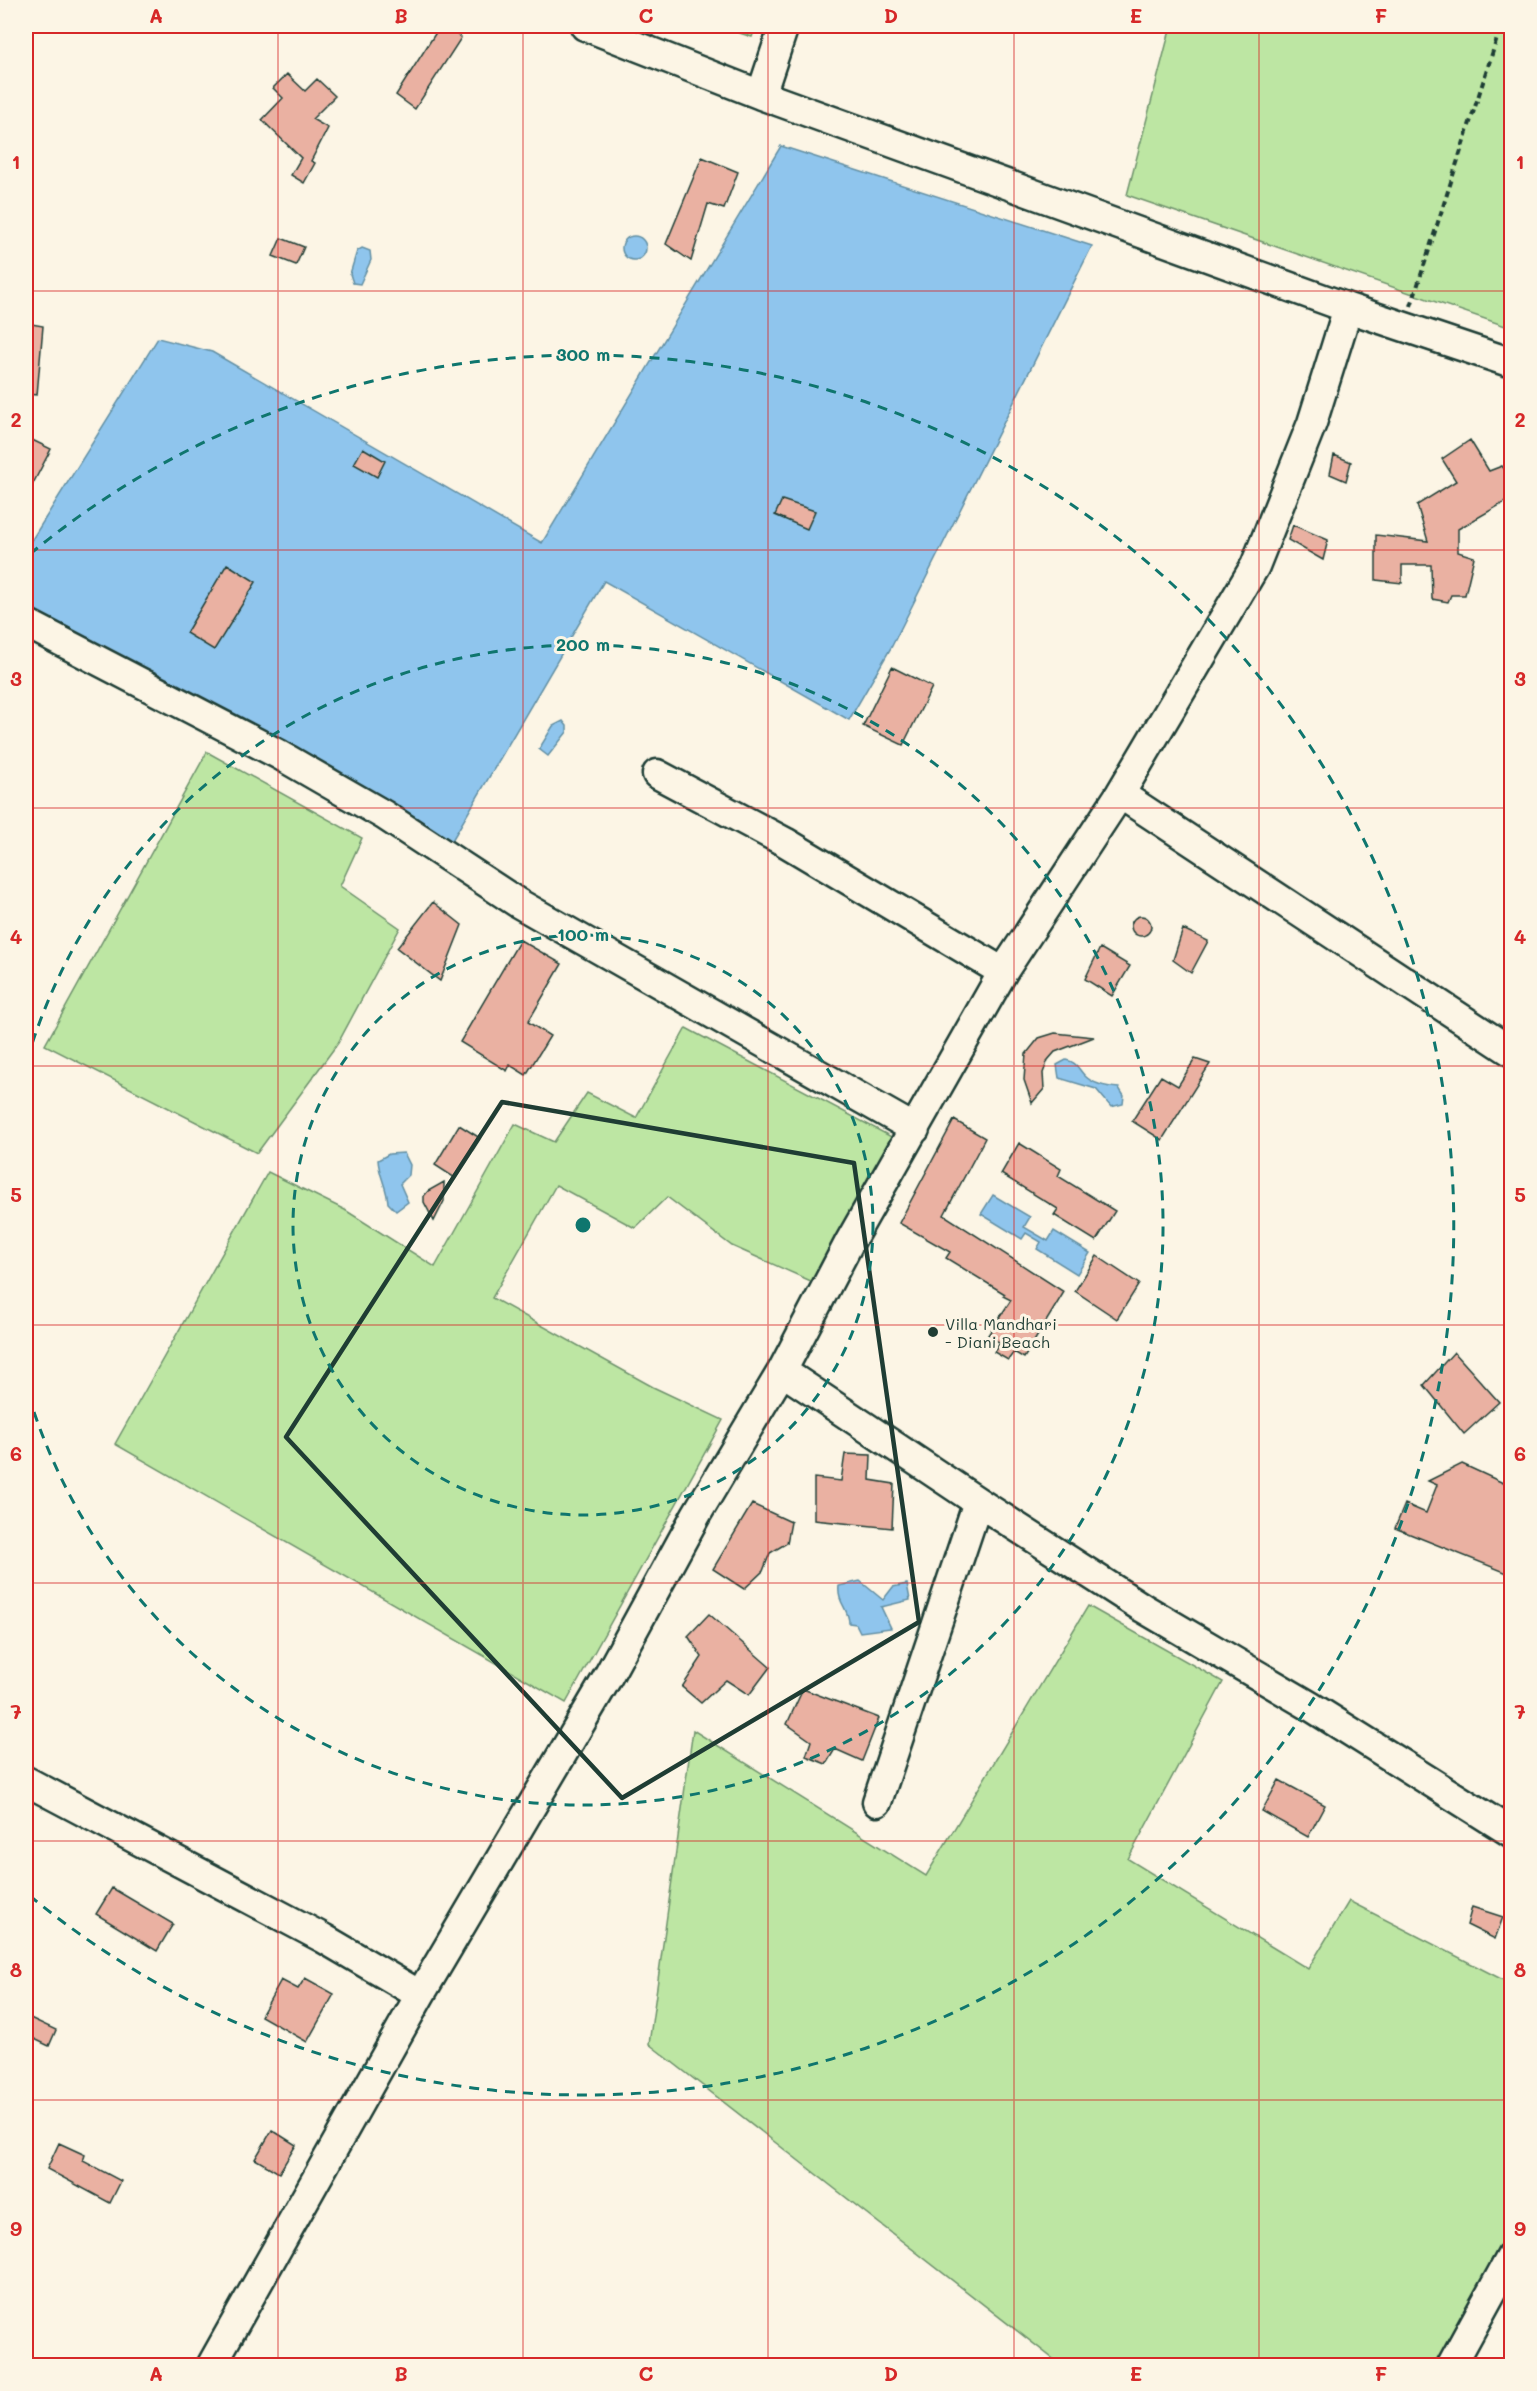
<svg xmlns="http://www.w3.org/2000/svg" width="1537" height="2391" viewBox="0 0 1537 2391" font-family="Mali,sans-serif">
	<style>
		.green { fill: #bde6a3; stroke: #6e926c; stroke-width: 1.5 }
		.water { fill: #8fc5ed; stroke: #628fa3; stroke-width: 1.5 }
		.building { fill: #eab1a2; stroke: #1f3d34; stroke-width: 1.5 }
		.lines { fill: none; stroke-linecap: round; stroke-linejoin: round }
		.minor-casing { stroke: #1f3d34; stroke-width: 33 }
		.path { stroke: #1f3d34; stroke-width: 4; stroke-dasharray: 6 4.5; stroke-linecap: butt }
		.minor { stroke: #fcf5e5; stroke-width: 28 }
		.marked { fill: none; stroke: #1f3d34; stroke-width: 4.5; stroke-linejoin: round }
		.grid { fill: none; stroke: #d62828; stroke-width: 1.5; stroke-opacity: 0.55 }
		.ring { fill: none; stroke: #0f766e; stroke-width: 3; stroke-dasharray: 10 8 }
		.poi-dot { fill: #1f3d34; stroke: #fcf5e5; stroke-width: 2 }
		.labels { text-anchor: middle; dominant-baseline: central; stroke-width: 6; stroke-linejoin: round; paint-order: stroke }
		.poi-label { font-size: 16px; fill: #1f3d34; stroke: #fcf5e5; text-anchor: start }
		.centre { fill: #0f766e; stroke: #fcf5e5; stroke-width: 3 }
		.ring-label { font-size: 18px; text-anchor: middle; font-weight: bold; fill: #0f766e; stroke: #fcf5e5; stroke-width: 6; stroke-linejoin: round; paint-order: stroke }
		.neatline { fill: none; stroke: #d62828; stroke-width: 2 }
		.grid-label { font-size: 20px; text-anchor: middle; font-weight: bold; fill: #d62828 }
	</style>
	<rect width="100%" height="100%" fill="#fcf5e5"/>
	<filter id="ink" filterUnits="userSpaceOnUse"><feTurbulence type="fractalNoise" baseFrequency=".0167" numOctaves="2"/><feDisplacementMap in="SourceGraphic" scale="12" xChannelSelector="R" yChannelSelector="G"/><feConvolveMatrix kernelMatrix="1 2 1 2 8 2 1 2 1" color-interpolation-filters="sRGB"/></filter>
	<g filter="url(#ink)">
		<path class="green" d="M718,26H756L752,37Z
			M1171,26H1511V328L1127,195Z
			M207,752L362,838L340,886L400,928L338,1043L257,1153L45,1045Z
			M686,1028L901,1142L813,1282L732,1246L667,1197L635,1228L556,1185L492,1298L653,1387L723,1420L566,1703L115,1444L268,1172L345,1210L435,1267L515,1124L554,1142L587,1093L636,1118Z
			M1088,1606L1223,1682L1128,1859L1308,1969L1349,1901L1511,1984V2243L1438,2365H1061L649,2044L693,1730L926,1876Z"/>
		<path class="water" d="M781,146L1092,246L892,646L849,720L604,581L447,849L26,609V549L158,338L212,352L542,543Z
			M622 248a12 12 0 1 1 24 0a12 12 0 1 1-24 0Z
			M362,248L370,251L371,260L360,284L353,283L350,274L357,251Z
			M563,721L567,726V732L548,756L539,749L553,726Z
			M1066,1060C1077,1062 1078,1069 1085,1076C1094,1085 1107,1087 1119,1088L1124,1096L1123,1104L1111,1107L1096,1089L1059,1078L1057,1065Z
			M404,1153L410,1165L409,1175L400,1184L408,1202L396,1211L388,1203C387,1187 379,1176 378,1160L389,1154Z
			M993,1195L1030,1217L1024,1227L1048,1241L1054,1231L1090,1253L1077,1274L1037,1249L1041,1242L1026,1233L1022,1239L981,1214Z
			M860,1581L883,1600L893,1587L907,1584L910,1600L881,1607L891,1628L860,1632L856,1624L849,1623C849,1609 837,1603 839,1586Z"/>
		<path class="building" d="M440,26H447L461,38L415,109L396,95Z
			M287,74L305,91L317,79L335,96L312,119L328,128L311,161L315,163L304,183L291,175L301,158L262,120L283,98L273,88Z
			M702,157L738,172L724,209L708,204L691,261L666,244Z
			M281,238L304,247L296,265L273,256Z
			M26,323L43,326L37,395L26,394Z
			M26,437L51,449L26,497Z
			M1470,440L1489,471L1502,466L1512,479V498L1458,529V552L1474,557L1465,595H1451L1448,602L1432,599L1431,565H1402V583L1376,580V535L1428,541L1417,505L1456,481L1442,459Z
			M363,448L385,461L377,477L354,464Z
			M1334,455L1351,462L1346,481L1330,474Z
			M782,500L815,511L807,529L775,515Z
			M1293,525L1328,540L1323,560L1288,540Z
			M227,564L256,582L214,650L186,633Z
			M892,667L932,687L903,745L863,726Z
			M433,902L462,925L440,981L397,948Z
			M1131 926a10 10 0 1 1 20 0a10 10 0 1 1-20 0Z
			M1183,929L1208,941L1191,973L1173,960Z
			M520,940L562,964L528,1022L550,1036L526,1075L510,1065L507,1071L460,1042Z
			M1100,948L1130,966L1112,996L1085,979Z
			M1055,1033L1094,1037L1055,1052L1048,1060L1043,1073L1044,1089L1032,1103L1024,1080L1026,1054L1039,1038Z
			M1195,1059L1210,1064L1162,1140L1132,1121L1161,1076L1178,1086Z
			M954,1120L985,1138L944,1215L1064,1292L1024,1358L1014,1352L1008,1360L994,1352L1000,1343L988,1335L1011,1300L1003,1296L1005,1294L946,1258L950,1252L899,1223Z
			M459,1125L480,1138L455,1178L435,1165Z
			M1019,1143L1061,1169L1058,1176L1115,1211L1096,1241L1054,1215L1058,1209L1001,1174Z
			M444,1182V1201L434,1221L424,1202V1196L428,1191Z
			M1097,1256L1139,1284L1117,1319L1075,1291Z
			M1454,1352L1499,1402L1464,1434L1424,1385Z
			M845,1454L871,1455L870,1480L894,1484L892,1528L814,1520V1478L841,1481Z
			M1462,1464L1512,1487V1575L1395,1528L1405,1504L1426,1513L1437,1485L1428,1481Z
			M752,1504L791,1522L787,1543L770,1553L763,1571L744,1589L713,1569Z
			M709,1614L770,1667L749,1695L726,1680L701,1703L682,1687L702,1657L688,1636Z
			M803,1689L879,1718L862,1761L835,1749L826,1764L806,1756L811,1741L787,1724Z
			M1279,1780L1325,1805L1308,1837L1262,1811Z
			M112,1888L173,1924L157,1951L96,1914Z
			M1472,1907L1503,1917L1495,1939L1467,1925Z
			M305,1978L334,1994L307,2042L261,2016L281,1980L298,1989Z
			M26,2016L56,2030L49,2046L26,2035Z
			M272,2130L296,2145L279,2173L255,2159Z
			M59,2143L85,2155L83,2161L121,2181L110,2203L47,2169Z"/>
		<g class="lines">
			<g class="minor-casing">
				<path id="minor" d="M585,26L761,95
					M784,26L761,95L1348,308L1512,363
					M26,623L280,755L384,815L518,903L915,1129
					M657,774L785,842L1003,972
					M1120,794L1512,1052
					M782,1371L978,1502L1143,1608L1310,1706L1512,1833
					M26,1781L323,1938L420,1995
					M877,1802L978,1502
					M211,2366L420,1995L606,1680L696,1515L782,1371L849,1243L1003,972L1120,794L1255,566L1312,423L1348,308
					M1451,2366L1512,2255"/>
			</g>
			<path class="path" d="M1411,306L1501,26"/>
			<use href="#minor" class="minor"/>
		</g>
	</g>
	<path class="marked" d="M502,1102L854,1163L919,1622L622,1798L286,1437Z"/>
	<path class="grid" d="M278,26V2366M523,26V2366M768,26V2366M1014,26V2366M1259,26V2366M26,291H1512M26,550H1512M26,808H1512M26,1066H1512M26,1325H1512M26,1583H1512M26,1841H1512M26,2100H1512"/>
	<g class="ring">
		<circle cx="583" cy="1225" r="290"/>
		<path d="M27 1060A580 580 0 1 1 27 1390"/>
		<path d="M30 554A870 870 0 1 1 30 1896"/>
	</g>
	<circle class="poi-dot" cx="933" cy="1332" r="6"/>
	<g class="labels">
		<g class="poi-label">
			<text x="945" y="1323">Villa Mandhari<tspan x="945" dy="18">- Diani Beach</tspan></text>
		</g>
	</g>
	<circle cx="583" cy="1225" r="9" class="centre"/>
	<g class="ring-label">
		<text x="583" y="361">300 m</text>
		<text x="583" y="651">200 m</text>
		<text x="583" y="941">100 m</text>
	</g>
	<rect width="1537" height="2391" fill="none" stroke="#fcf5e5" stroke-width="66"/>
	<rect x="33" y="33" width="1471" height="2325" class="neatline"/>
	<g class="grid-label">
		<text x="156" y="23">A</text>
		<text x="401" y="23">B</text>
		<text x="646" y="23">C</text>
		<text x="891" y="23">D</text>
		<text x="1136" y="23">E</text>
		<text x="1381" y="23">F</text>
		<text x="16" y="169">1</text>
		<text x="1520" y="169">1</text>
		<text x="16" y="427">2</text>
		<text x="1520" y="427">2</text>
		<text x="16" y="686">3</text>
		<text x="1520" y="686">3</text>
		<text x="16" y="944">4</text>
		<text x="1520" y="944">4</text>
		<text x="16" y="1202">5</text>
		<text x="1520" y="1202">5</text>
		<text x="16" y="1461">6</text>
		<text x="1520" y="1461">6</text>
		<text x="16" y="1719">7</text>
		<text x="1520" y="1719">7</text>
		<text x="16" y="1977">8</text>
		<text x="1520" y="1977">8</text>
		<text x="16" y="2236">9</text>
		<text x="1520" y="2236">9</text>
		<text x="156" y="2381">A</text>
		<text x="401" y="2381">B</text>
		<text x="646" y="2381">C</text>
		<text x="891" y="2381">D</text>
		<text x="1136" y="2381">E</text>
		<text x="1381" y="2381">F</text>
	</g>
</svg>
